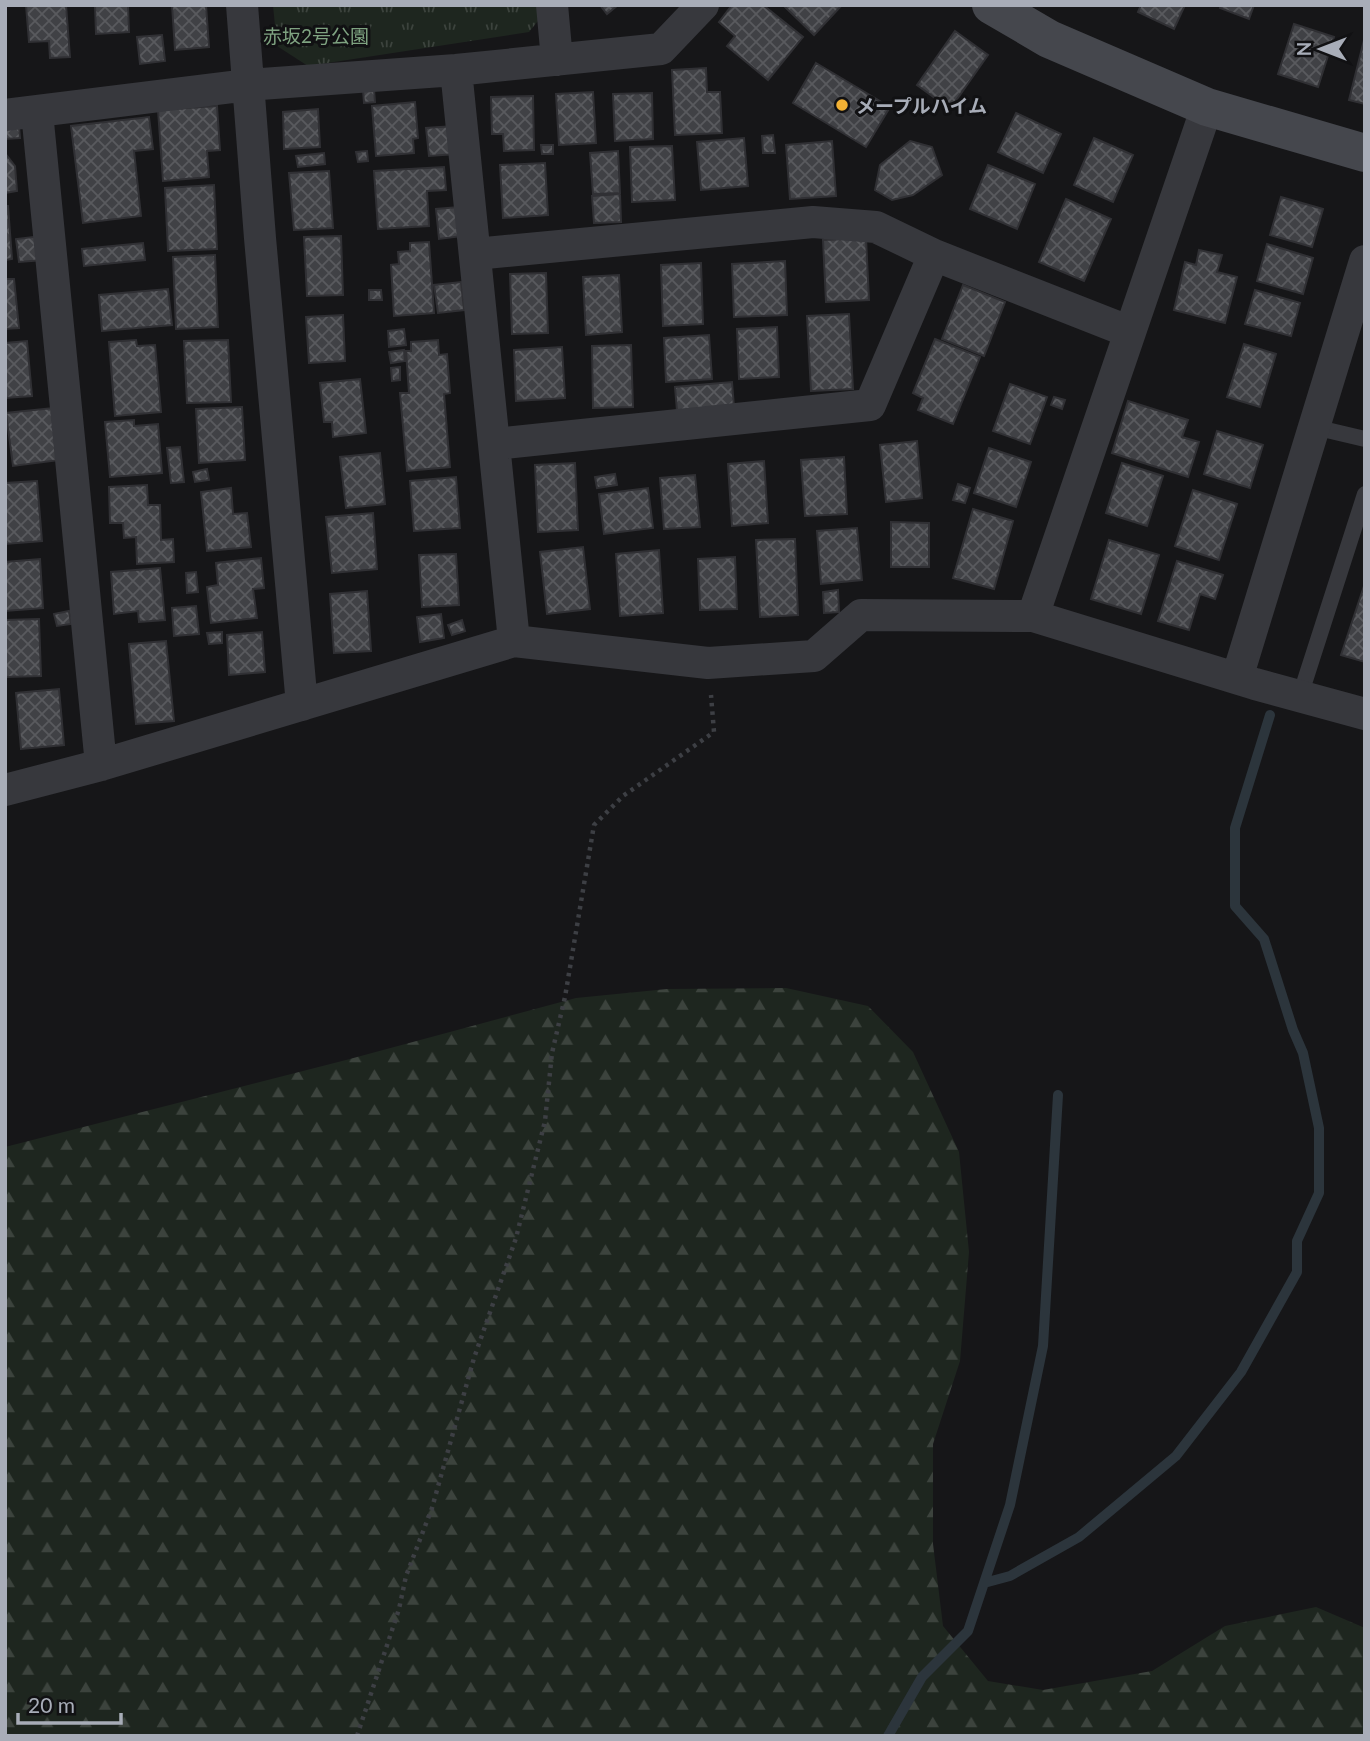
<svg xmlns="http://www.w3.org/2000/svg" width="1370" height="1741" viewBox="0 0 1370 1741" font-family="Lato,'Noto Sans JP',sans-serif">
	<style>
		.forest { fill: url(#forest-firs) }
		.park { fill: url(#park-tufts) }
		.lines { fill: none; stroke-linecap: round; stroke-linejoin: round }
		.stream { stroke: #2c353c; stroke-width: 10 }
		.building { fill: url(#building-cross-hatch); stroke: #303034; stroke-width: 2 }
		.path { stroke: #3d3f44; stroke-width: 4.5; stroke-dasharray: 3.5 5; stroke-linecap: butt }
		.lane { stroke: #37383d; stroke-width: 16 }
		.street { stroke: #37383d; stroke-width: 32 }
		.secondary { stroke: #45474d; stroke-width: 38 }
		.poi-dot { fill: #f2b134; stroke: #111113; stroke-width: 2.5 }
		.labels { text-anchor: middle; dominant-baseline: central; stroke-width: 6; stroke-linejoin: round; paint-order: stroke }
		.park-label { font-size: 19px; fill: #7fa381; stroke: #111113 }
		.poi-label { font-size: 19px; font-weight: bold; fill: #a8adb8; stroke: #111113; text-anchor: start }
	</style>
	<defs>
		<pattern id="forest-firs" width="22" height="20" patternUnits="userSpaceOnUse" patternTransform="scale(1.75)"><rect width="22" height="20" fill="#1e261f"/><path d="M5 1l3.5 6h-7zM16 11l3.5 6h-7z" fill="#3c433d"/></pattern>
		<pattern id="park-tufts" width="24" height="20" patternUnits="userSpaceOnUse" patternTransform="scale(1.75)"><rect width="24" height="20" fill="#1e261f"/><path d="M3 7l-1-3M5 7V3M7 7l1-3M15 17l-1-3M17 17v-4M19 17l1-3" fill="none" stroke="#3c433d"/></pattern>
		<pattern id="building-cross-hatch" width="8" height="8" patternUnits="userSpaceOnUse" patternTransform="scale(1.75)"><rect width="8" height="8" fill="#404145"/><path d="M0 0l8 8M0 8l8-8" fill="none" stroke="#595a5e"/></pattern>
	</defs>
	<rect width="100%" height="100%" fill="#161618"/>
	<path class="forest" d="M786,988L868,1006L913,1052L959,1152L969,1252L960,1361L933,1444V1544L943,1626L988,1681L1043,1690L1152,1671L1225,1626L1316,1607L1365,1628V1736H5V1147L346,1060L576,998L667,989Z"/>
	<path class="park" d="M273,5H542V16L529,32L308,66L277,46Z"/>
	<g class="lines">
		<path class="stream" d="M984,1583L1010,1576L1079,1537L1176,1456L1241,1372L1297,1272V1241L1319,1193V1128L1303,1053L1293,1030L1264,939L1235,906V828L1270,715
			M888,1736L922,1677L968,1631L1010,1505L1043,1346L1058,1095"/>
	</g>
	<path class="building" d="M26,5H66L70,57L50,58L49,41L29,42Z
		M95,5H128L129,32L96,34Z
		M172,5H206L209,47L175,50Z
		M600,5H618L607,14Z
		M732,5H763L803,37L768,80L727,46L735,36L719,22Z
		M783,5H842L814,35Z
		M1141,5H1185L1174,29L1138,12Z
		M1221,5H1254L1249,19L1220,8Z
		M1294,24L1334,37L1318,87L1278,74Z
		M955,31L988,55L950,109L917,85Z
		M162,35L165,61L140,64L137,37Z
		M1365,36V104L1349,100Z
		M816,63L890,107L866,147L793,103Z
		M706,68L707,92H720L722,133L675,135L672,70Z
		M374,89L375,102L364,103L363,90Z
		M593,92L596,143L559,145L556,94Z
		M652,93L653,139L615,141L613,94Z
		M533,96L534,150L504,151L503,134H492L491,97Z
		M415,102L418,138L413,139L414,153L376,156L372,106Z
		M217,106L220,150L207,151L209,177L163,181L158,110Z
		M318,109L320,147L284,149L283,112Z
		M1016,113L1061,134L1043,173L998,152Z
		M149,117L153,149L134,151L141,216L83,223L71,126Z
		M19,126L20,138L5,139V127Z
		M454,126L456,154L429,156L426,128Z
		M773,135L775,153H763L762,136Z
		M744,138L748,186L701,190L697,142Z
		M1094,138L1133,155L1113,202L1074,185Z
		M832,141L836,196L790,199L786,145Z
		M910,141L932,147L942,175L913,195L892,200L875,190L880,165Z
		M541,145H553V154H542Z
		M672,146L675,200L632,202L630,147Z
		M367,151L368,161L358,162L356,152Z
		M618,151L620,193L593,194L590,153Z
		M5,153L15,166L17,191L5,193Z
		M324,153L325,164L298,167L296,156Z
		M545,163L548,215L503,218L500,165Z
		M988,165L1035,184L1017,229L970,209Z
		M444,167L446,190L427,191L429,226L378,229L374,171Z
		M329,171L333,228L294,230L289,173Z
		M214,185L217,249L168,251L165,188Z
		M620,194L621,222L594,223L592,196Z
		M1281,197L1323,209L1312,247L1270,235Z
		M1066,199L1111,219L1084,281L1039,262Z
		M5,206H8L12,259L5,260Z
		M459,207L463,236L439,239L436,209Z
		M41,236L43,260L19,262L16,239Z
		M341,236L343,295L307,296L304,237Z
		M866,238L869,300L826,302L823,240Z
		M429,242L434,313L394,316L391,265L399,264L398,252L410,251V243Z
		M143,243L145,260L84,266L82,249Z
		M1267,244L1313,258L1303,294L1257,281Z
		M1199,250L1222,255L1217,272L1237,277L1225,323L1174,310L1185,262L1196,265Z
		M215,255L218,327L176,329L173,257Z
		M785,261L787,315L734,317L732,264Z
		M701,263L703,324L663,326L661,265Z
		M546,273L548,333L512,334L510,274Z
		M619,275L622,332L586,335L583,277Z
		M5,279H14L19,328L5,329Z
		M461,282L464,310L438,313L434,285Z
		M963,285L1005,302L984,356L942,339Z
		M168,289L172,325L102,331L99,295Z
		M369,290H381L382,300H369Z
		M1255,290L1300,303L1291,336L1245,324Z
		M849,314L853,389L811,391L807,316Z
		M343,315L345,361L309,363L306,317Z
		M777,327L779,377L739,379L737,329Z
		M404,329L406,345L389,347L388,331Z
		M709,335L712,379L666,382L664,338Z
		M935,339L980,357L953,424L918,410L923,398L913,393Z
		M136,340L137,346L155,345L161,412L115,416L109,342Z
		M228,340L231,402L187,403L184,341Z
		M438,340L439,355L447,354L450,393L444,394L450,467L407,471L400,393H409L406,351H411V342Z
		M27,341L32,396L5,398V343Z
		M1244,344L1276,354L1260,407L1227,397Z
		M631,345L633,407L593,408L592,346Z
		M562,347L565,398L516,401L514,350Z
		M404,350L405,361L391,363L389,352Z
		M400,367V380L392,381L391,368Z
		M360,379L366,433L333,437L332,422H324L320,383Z
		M732,382L734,407L677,411L675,387Z
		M1010,384L1047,397L1030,444L993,431Z
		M1054,397L1065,400L1062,409L1051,405Z
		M1128,401L1188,420L1182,437L1199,442L1188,477L1112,453Z
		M242,407L245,460L199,463L196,409Z
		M53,408L60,460L13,466L6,413Z
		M134,420V426L158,424L162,473L110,477L105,422Z
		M1217,431L1263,445L1250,488L1204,474Z
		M917,441L922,498L886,502L880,445Z
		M180,447L184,482L171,483L167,448Z
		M989,448L1031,462L1016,507L974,493Z
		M380,453L385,504L346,508L340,457Z
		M844,457L847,514L805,516L801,460Z
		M764,461L768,523L732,526L728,464Z
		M575,463L578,530L538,532L535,465Z
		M1122,463L1163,476L1147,526L1106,513Z
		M207,469L209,480L195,482L193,472Z
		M615,474L617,485L597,488L595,477Z
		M695,475L700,527L664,529L660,478Z
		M456,477L460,528L414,531L410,481Z
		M37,481L42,541L5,544V483Z
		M958,484L970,488L965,503L953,500Z
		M147,485L148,505H160L161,540L173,539L174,562L137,564L136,537L124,538L123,523H110L109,487Z
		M231,488L233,514L247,513L251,547L207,551L201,492Z
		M648,488L653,528L604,534L599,494Z
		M1193,490L1237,504L1219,560L1175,546Z
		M973,509L1013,521L994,589L953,578Z
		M373,513L377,569L332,573L326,517Z
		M891,522L929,523V567H891Z
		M857,528L862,580L821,584L817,531Z
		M795,539L798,615L760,617L756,540Z
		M1109,540L1159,555L1141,614L1091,599Z
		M583,547L590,609L547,614L540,552Z
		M659,550L663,613L620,616L616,554Z
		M456,554L459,605L422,607L419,555Z
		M735,557L737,609L700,610L698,559Z
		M261,558L264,588L253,589L257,618L211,623L207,587L218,585L216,563Z
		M40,559L43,608L5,611V562Z
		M1177,561L1223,575L1215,599L1200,594L1189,630L1158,621Z
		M160,568L165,620L139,622L138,611L114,614L111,572Z
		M196,572L198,592L187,593L186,573Z
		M1365,583V662L1341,655Z
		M838,590L839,612L824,613L823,592Z
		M367,591L371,651L334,653L330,594Z
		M196,606L199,634L174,636L172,608Z
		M69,611L71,624L57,626L54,614Z
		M441,614L444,638L420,642L417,617Z
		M39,619L41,676L5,677V620Z
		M462,620L465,631L452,635L448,625Z
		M222,632V643L209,644L207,633Z
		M262,632L265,672L229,675L227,635Z
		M166,641L174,721L136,724L129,644Z
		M59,689L64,745L21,749L16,693Z"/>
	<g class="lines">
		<path class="path" d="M357,1736L399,1609L406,1576L432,1508L474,1358L516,1238L545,1121L552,1053L565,997L594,825L623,796L714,732L711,695"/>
		<path class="lane" d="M1314,427L1365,439
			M1300,696L1365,494"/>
		<path class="street" d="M242,5L260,238L302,705
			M552,5L557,60
			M456,70L514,641
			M37,112L101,765
			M5,115L248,85L456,70L661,49L703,5
			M475,254L813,222L876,227L934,255L1130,332
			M495,444L870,405L934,255
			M1033,616L1207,107
			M1237,678L1365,261
			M5,790L101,765L514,641L708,663L814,656L861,615L1033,616L1255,684L1365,714"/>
		<path class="secondary" d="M991,5L1049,39L1207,107L1365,153"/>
	</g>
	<circle class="poi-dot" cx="842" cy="105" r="7"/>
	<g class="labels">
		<g class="park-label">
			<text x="316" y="35">赤坂2号公園</text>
		</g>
		<g class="poi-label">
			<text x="856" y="105">メープルハイム</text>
		</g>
	</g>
	<rect width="1370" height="1741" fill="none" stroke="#a8adb8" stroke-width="14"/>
	<g transform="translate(1321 49) rotate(270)" stroke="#111113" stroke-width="5" paint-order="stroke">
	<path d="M0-5L12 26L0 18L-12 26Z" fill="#a8adb8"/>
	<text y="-10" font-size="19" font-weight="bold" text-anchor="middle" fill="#a8adb8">N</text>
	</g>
	<path d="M18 1713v10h103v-10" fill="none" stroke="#a8adb8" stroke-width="3.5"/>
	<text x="28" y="1713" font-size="21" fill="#a8adb8" stroke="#111113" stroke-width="5" paint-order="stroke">20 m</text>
</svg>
